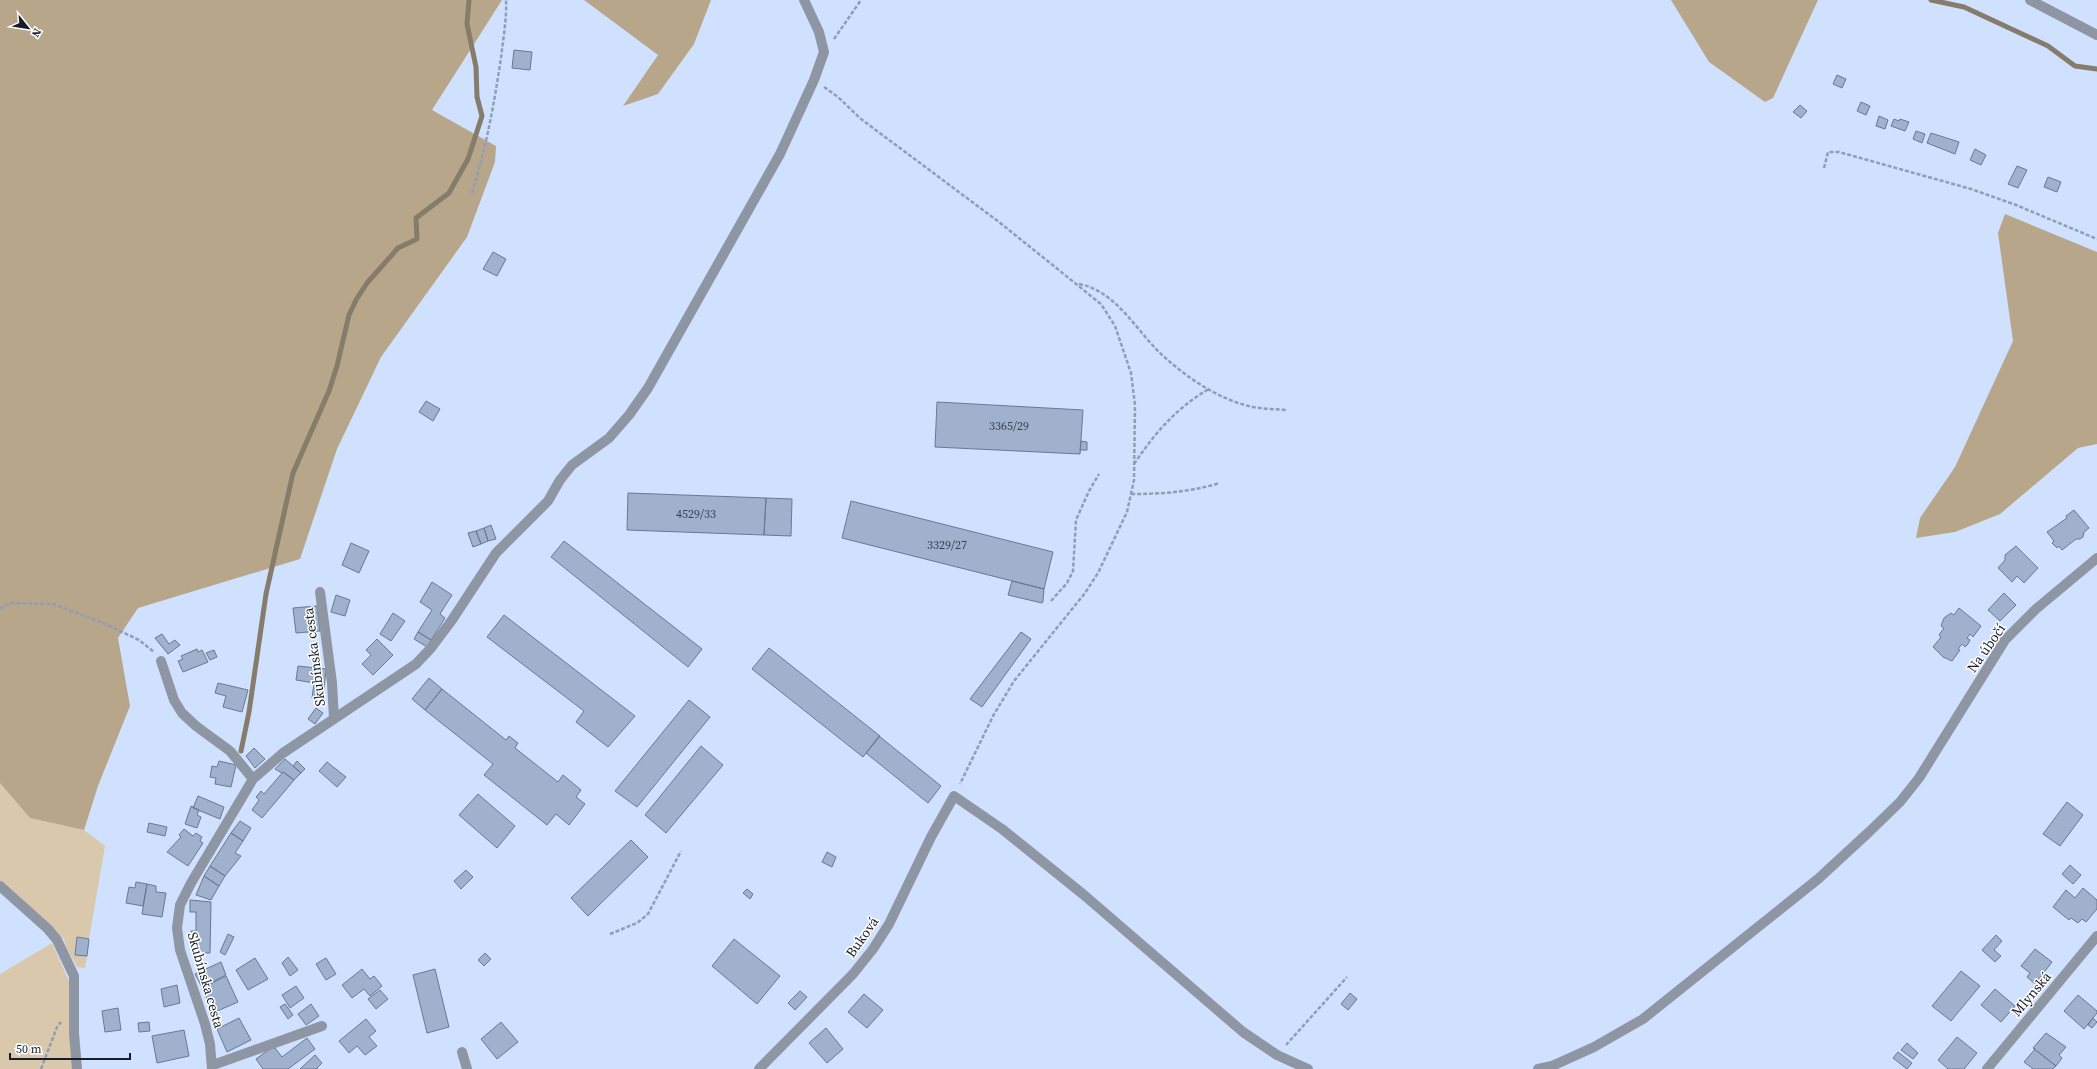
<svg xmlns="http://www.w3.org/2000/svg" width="2097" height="1069" viewBox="0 0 2097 1069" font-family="'Source Serif 4',serif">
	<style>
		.green { fill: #d9c8ac }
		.forest { fill: #b7a689 }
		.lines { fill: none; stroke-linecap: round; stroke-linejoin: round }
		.stream { stroke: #867c6b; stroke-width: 5 }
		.building { fill: #a0b1cd; stroke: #697893 }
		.path { stroke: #909eb5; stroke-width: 2.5; stroke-dasharray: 4 2; stroke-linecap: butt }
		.minor { stroke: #8f96a3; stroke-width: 10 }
		.labels { text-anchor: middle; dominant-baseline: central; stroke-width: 3; stroke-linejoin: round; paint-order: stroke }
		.number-label { font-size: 12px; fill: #394251 }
		.street-label { font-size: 14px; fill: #171d28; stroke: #fff }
	</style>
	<rect width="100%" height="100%" fill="#cfe1ff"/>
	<path class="green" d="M0,783L30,818L84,830L105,846L89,939L77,937L75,954L87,956L85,968L77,967L66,947L64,939L36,915L0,881Z
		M52,943L71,986L75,1069H0V974Z"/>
	<path class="forest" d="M0,0H502L432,110L496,146L495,162L467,237L381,357L337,449L300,559L138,608L118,638L130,706L98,786L84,830L30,818L0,783Z
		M584,0H711L694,44L658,94L623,106L658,55Z
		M1671,0H1818L1773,98L1765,102L1709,62Z
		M2005,214L2097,252V444L2078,448L2000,514L1955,532L1916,538L1920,518L1955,467L2013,341L1998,233Z"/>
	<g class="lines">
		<path class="stream" d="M1931,0L1964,7L2048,46L2075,66L2097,69
			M241,751L249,712L266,594L293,473L329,391L337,366L349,315L356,300L367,283L398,248L417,239L416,218L449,193L468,159L482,116L477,97L476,67L467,24L469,0"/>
	</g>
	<path class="building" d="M514,50L532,52L530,70L512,68Z
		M1837,75L1846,79L1842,88L1833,84Z
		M1861,102L1870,106L1866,115L1857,111Z
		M1800,105L1807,111L1801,118L1793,112Z
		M1879,116L1888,120L1885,129L1876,126Z
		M1894,119L1899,121L1900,119L1909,122L1905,131L1891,126Z
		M1916,131L1925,134L1922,143L1913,139Z
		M1931,133L1959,142L1955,154L1927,143Z
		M1975,149L1986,155L1981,165L1970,160Z
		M2017,166L2027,170L2018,188L2008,184Z
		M2048,177L2061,182L2057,192L2044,187Z
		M493,252L506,259L497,276L483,269Z
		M426,401L440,409L433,421L419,412Z
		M937,402L1083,410L1080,454L935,447Z
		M1081,441L1087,442V450H1080Z
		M628,493L766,498L764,535L627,530Z
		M766,498L792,499L791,536L764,535Z
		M851,501L1053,552L1044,589L842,538Z
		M2074,510L2089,528L2084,532L2083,537L2080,539H2076L2062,550L2059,546L2057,548L2052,543L2054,541L2047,532L2067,518L2066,516Z
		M491,525L496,539L488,541L484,528Z
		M484,528L488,541L481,544L476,531Z
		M476,531L481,544L473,547L468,533Z
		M564,541L702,649L688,667L551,557Z
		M351,543L369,551L359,573L342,565Z
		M2016,546L2038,568L2024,583L2017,576L2012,582L1998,568L2005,560V555Z
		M1012,581L1044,589L1043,601L1042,603L1008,595Z
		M432,582L452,595L440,614L445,618L431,640L418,632L432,610L420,602Z
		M2004,593L2016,605L2000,621L1988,610Z
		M336,595L350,600L345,616L331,612Z
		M317,606L320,631L296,633L293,608Z
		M1959,608L1981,626L1973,637L1970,634L1967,638L1970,640L1968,644L1965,647L1962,644L1958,649L1960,650L1952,661L1943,657L1933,647L1941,637L1939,635L1944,628L1941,626L1944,618L1951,613L1954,615Z
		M393,613L405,621L391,641L380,634Z
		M504,615L635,716L608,747L576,722L584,711L487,637Z
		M418,632L431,640L427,647L414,639Z
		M1021,632L1031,639L982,707L970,699Z
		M162,634L169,644L175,640L180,645L168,654L155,638Z
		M377,639L393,655L373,675L362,664L371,655L366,650Z
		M769,648L880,736L863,757L752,669Z
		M197,649L198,652L202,650L208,662L183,672L178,661L183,659L181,656Z
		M214,650L217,657L210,660L206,653Z
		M298,666L326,669L323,699L312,698L314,683L296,680Z
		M429,678L442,689L425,710L412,699Z
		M218,683L248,690L242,712L223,707L226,696L215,693Z
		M442,689L506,740L509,736L518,743L515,748L558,782L563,775L581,790L576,797L585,804L569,825L556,814L547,825L484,775L493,764L425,710Z
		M689,700L710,717L637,807L615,791Z
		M316,708L323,713L315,724L308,719Z
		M879,736L941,786L928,803L866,753Z
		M701,746L723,765L666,833L645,815Z
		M254,748L265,759L255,768L246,756Z
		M285,759L301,773L294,780L283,772L282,773L275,769Z
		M219,761L236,765L231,787L215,784L216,778L210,777L212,766L217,767Z
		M297,761L305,769L301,773L293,766Z
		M327,762L346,777L337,787L319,771Z
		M283,772L294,780L262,818L252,810L259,800L256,797L261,791L264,794Z
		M478,794L515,826L497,848L459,815Z
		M198,796L224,807L220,819L193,808Z
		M2067,802L2083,815L2060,846L2043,834Z
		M191,806L199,810L197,815L201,817L197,828L185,824Z
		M240,821L251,828L243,841L231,833Z
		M149,823L167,827L165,836L147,832Z
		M184,829L193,836L196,833L202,837L200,841L203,843L188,866L167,852L181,837L179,835Z
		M231,833L243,841L235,853L241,856L225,876L210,866Z
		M631,840L648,857L588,916L571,898Z
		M827,852L836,857L832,867L822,862Z
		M2070,865L2081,875L2073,884L2062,874Z
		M210,866L225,876L219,886L204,876Z
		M466,870L473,877L461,889L454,881Z
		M204,876L219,886L211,900L196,895Z
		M136,882L147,884L143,906L126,903L129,887L135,888Z
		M147,884L156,886V892L166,893L162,917L142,914Z
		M2083,888L2097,900V909L2086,922L2082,919L2078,923L2071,918L2069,920L2053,907L2066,890L2075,898Z
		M747,889L753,894L750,899L743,893Z
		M190,900L211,902L210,953H197L196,941H191V931H196V912H190Z
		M228,934L234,937L225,955L220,952Z
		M1996,935L2002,941L1994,950L2001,956L1995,962L1982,950Z
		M77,937L89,939L87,956L75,955Z
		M734,939L780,976L757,1004L712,966Z
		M2035,949L2052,962L2035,984L2027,977L2030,973L2021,966Z
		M485,953L491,959L484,966L478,960Z
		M288,957L298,970L290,976L282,963Z
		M255,958L268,979L248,990L236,970Z
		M326,958L336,974L326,980L316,964Z
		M221,962L226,975L202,987L195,974Z
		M362,969L370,979L374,976L382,986L370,996L364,989L352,998L342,985Z
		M435,969L449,1027L427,1033L413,975Z
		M1961,971L1980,986L1951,1021L1932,1006Z
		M226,976L238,1002L215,1012L212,1010L202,988Z
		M177,985L180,1003L164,1007L161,989Z
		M296,986L304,998L290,1008L282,995Z
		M1995,989L2015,1006L2001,1022L1981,1005Z
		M380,990L388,999L376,1009L368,999Z
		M800,991L807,997L795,1010L788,1003Z
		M1350,993L1357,999L1348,1010L1341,1004Z
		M864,994L883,1010L867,1028L848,1012Z
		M2078,995L2097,1011V1013L2084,1029L2064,1011Z
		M285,1004L293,1015L288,1019L280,1007Z
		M311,1004L319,1016L306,1025L298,1014Z
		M118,1008L121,1030L105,1032L102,1011Z
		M239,1018L251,1040L227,1052L217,1029Z
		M2093,1018L2097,1022L2092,1028L2088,1025Z
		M366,1019L376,1031L369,1037L377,1046L365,1055L357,1046L349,1053L339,1041Z
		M149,1022L150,1031L139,1032L138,1023Z
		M501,1022L518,1042L497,1059L481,1039Z
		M826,1028L843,1049L827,1063L809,1043Z
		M184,1030L189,1056L157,1063L152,1036Z
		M2046,1033L2066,1047L2059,1055L2062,1058L2056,1066L2033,1048Z
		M1957,1037L1977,1053L1964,1069H1948L1938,1060Z
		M307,1038L315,1049L288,1069H263L256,1059L271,1048H275L282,1057Z
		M1907,1043L1918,1053L1913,1059L1901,1050Z
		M2033,1048L2056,1066L2055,1067L2052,1069H2033L2024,1062L2035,1049Z
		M1898,1052L1912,1063L1907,1069L1893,1058Z
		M315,1055L322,1063L317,1068L318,1069H300Z"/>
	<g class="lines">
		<path class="path" d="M834,39L861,0
			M824,87L838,97L861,119L999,222L1101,304L1115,326L1131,373L1135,405L1134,480L1127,512L1098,573L1085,593L1014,681L993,716L960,784
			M1824,168L1828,152H1839L1971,189L2016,205L2097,239
			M472,193C486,149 494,104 501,58C503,39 507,19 506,0
			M1079,284C1116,291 1135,329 1161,354C1186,377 1219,400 1253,407C1264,409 1275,409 1286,410
			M1134,464C1155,433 1176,408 1209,389
			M1131,494C1163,494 1189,492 1220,483
			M1051,601L1067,583L1073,571L1076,520L1089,491L1099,474
			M0,609L10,603L53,604L101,622L139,640L154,652
			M610,934L637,923L648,914L681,851
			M1286,1045L1347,977
			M41,1069L57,1027L61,1022"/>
		<path class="minor" d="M2030,0L2097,35
			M320,592L332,683L334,718
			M161,661L174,700L182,713L196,726L230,751L253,779
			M0,886L48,929L57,940L74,976V1033L77,1069
			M462,1052L467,1069
			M213,1065L322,1026
			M212,1069L210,1044L205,1024L180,950L177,928L180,905L191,883L253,779L283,753L416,664L431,648L452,620L496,553L548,501L560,480L572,465L609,438L629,415L648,388L780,154L814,80L824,52L819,32L804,0
			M759,1069L853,974L873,949L889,924L931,837L954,796L1002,829L1084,895L1243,1032L1277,1055L1308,1069
			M1538,1069L1552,1066L1594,1047L1643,1019L1818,879L1869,832L1900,802L1919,778L2005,640L2036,609L2097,558
			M1987,1069L2097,936"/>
	</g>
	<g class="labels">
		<g class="number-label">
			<text x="1009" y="426">3365/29</text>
			<text x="696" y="514">4529/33</text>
			<text x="947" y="545">3329/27</text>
		</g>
		<g class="street-label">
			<text transform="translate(1986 648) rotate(-55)">Na úbočí</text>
			<text transform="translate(314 657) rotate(-97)">Skubínska cesta</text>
			<text transform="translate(862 937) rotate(-55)">Buková</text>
			<text transform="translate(206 980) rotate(74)">Skubínska cesta</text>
			<text transform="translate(2031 994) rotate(-50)">Mlynská</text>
		</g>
	</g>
	<g transform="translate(28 28) rotate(120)" stroke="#ffffff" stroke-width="3" paint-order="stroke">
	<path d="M0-3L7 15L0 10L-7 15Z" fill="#171d28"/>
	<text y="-6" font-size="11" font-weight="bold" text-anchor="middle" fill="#171d28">N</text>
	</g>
	<path d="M10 1053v6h120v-6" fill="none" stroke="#171d28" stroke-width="2"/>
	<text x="16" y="1053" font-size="12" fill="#171d28" stroke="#ffffff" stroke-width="3" paint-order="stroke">50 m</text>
</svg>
